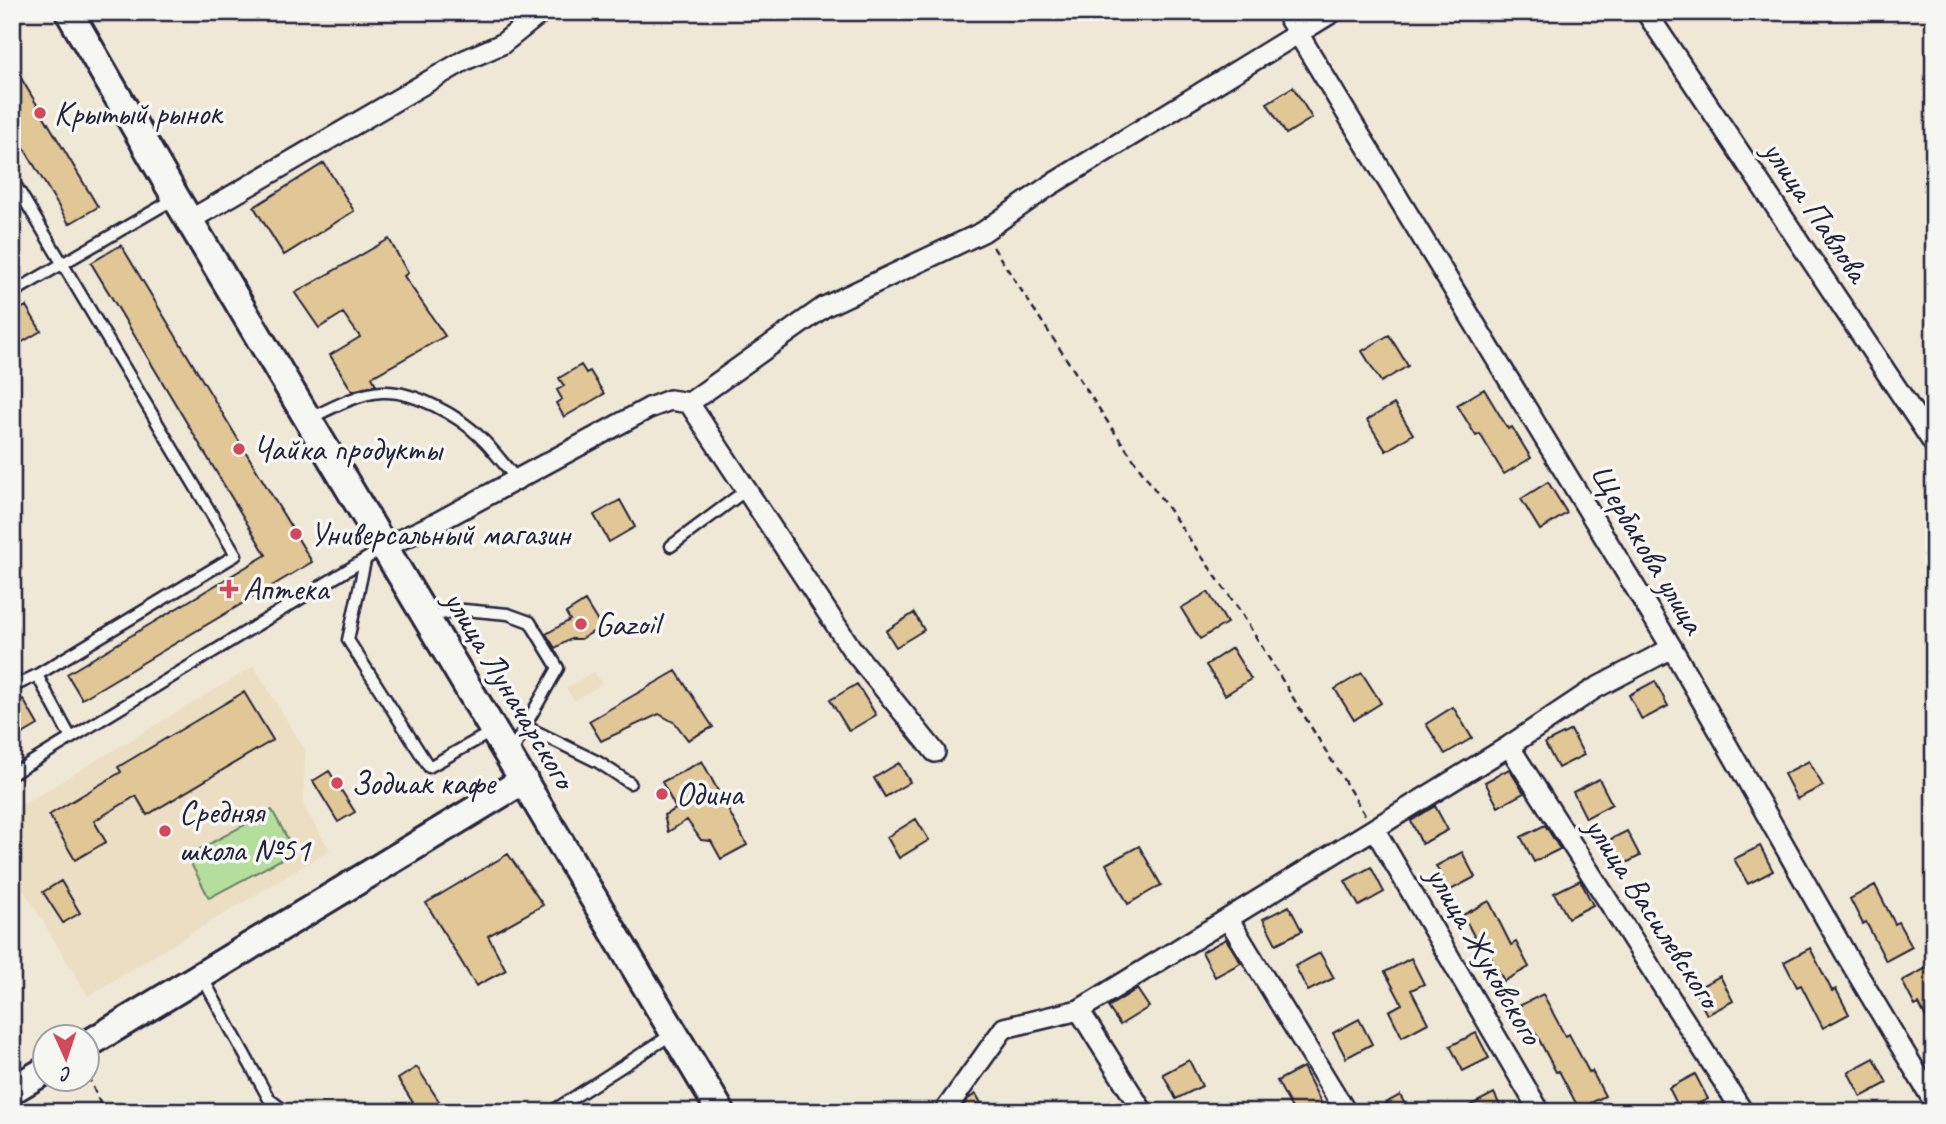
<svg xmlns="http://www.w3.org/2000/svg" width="1946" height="1124" viewBox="0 0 1946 1124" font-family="Caveat,sans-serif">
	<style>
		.built { fill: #ecdec3 }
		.green { fill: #b4de9b; stroke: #6b806b; stroke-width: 2 }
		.building { fill: #e1c696; stroke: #22223b; stroke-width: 2 }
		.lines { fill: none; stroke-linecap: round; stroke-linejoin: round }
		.lane-casing { stroke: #22223b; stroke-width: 15 }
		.street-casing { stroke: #22223b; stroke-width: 24 }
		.secondary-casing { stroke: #22223b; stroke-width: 32 }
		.path { stroke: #22223b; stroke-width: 2.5; stroke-dasharray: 7 5; stroke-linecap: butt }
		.lane { stroke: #f6f6f2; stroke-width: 10 }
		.street { stroke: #f6f6f2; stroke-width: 19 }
		.secondary { stroke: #f6f6f2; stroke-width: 26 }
		.poi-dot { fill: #d1495b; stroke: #f6f6f2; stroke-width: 2.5 }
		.labels { text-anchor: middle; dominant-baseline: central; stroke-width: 7; stroke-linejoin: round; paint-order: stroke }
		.poi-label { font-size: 33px; fill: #22223b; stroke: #f6f6f2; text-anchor: start }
		.street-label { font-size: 33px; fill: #22223b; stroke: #f6f6f2 }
	</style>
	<rect width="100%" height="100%" fill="#f0e8d6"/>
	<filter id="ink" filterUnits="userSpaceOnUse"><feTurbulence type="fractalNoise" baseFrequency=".0143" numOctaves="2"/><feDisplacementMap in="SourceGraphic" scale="14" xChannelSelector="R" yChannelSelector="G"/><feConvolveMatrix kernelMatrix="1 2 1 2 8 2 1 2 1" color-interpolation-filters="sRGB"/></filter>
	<g filter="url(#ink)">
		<path class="built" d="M254,666L305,750L303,805L330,850L88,996L12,871V811Z
			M594,671L602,684L574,701L566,688Z"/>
		<path class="green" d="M272,810L295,852L209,898L187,856Z"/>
		<path class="building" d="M12,63L98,207L69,224L12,128Z
			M1293,87L1312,118L1286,134L1267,103Z
			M324,163L354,211L284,255L254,207Z
			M389,239L408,273L404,276L445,336L372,377L376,385L352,391L330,355L360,337L343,313L319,328L295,293Z
			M121,245L312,562L82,699L67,674L266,555L91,263Z
			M26,306L41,331L12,348V314Z
			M1389,335L1408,366L1381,382L1362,351Z
			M581,365L586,373L590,371L604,394L564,417L556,403L562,399L557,390L564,386L559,378Z
			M1484,389L1508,429L1512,427L1531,458L1504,474L1480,434L1476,436L1457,405Z
			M1394,404L1413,434L1386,451L1367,420Z
			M1548,482L1567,513L1540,530L1521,499Z
			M620,500L635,527L609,542L594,515Z
			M1208,592L1227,623L1200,639L1181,608Z
			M585,601L601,627L581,639H571L555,648L546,634L570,620L566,613Z
			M914,613L924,630L896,647L886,631Z
			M1232,648L1251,679L1225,695L1206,665Z
			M676,671L713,727L688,740L675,723L659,714L601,741L589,721Z
			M1362,673L1381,703L1354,720L1335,689Z
			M1655,681L1668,706L1642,720L1629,695Z
			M857,684L876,715L849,731L830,700Z
			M244,692L273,740L147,815L136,796L94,821L106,842L75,860L49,815L121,772L118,767Z
			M23,699L38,725L12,740V705Z
			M1453,707L1472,738L1445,754L1426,724Z
			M1571,730L1584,755L1558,768L1545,743Z
			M702,761L747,845L721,859L711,841L701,840L687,820L668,832L664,815L676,809L662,782Z
			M1809,761L1823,786L1797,799L1784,774Z
			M899,763L910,782L885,797L874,778Z
			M1509,769L1524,793L1498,807L1485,782Z
			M329,771L355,812L338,822L313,781Z
			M1599,779L1612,804L1586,818L1573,792Z
			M1435,806L1448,830L1422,844L1411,821Z
			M916,819L929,840L899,858L887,837Z
			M1545,825L1560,849L1534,862L1521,837Z
			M1627,831L1640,856L1614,869L1601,844Z
			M1139,846L1161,885L1128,904L1106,864Z
			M1760,846L1773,871L1748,884L1734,859Z
			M1462,852L1475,877L1449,891L1436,866Z
			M508,854L543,905L488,936L506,970L476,986L426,903Z
			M1371,867L1384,892L1359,906L1345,881Z
			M1580,880L1593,905L1568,918L1554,893Z
			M61,881L80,913L63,923L43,892Z
			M1875,885L1895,924L1898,922L1912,947L1886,961L1866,922L1863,924L1850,899Z
			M1489,901L1511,945L1516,942L1529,967L1504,981L1481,937L1476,940L1463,915Z
			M1289,906L1302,931L1276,944L1263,919Z
			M1226,939L1241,963L1215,977L1202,952Z
			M1810,948L1832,991L1836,989L1849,1014L1823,1028L1801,985L1797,987L1784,962Z
			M1320,953L1334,978L1308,991L1295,966Z
			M1411,958L1424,984L1411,990L1428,1023L1402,1037L1389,1011L1402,1004L1385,972Z
			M1928,967L1934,979V1033L1919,1004L1915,1006L1902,981Z
			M1720,976L1733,1001L1707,1015L1694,990Z
			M1137,989L1149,1007L1120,1025L1108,1007Z
			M1543,994L1565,1036L1569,1034L1589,1072L1592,1071L1605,1096L1579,1109L1559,1071L1556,1072L1534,1030L1531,1032L1517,1007Z
			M1359,1019L1372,1044L1346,1058L1333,1033Z
			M1476,1033L1489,1058L1463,1071L1450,1046Z
			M1874,1058L1887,1083L1861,1097L1848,1072Z
			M1189,1060L1202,1086L1176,1099L1163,1074Z
			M417,1067L446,1112H419L398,1079Z
			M1303,1067L1326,1112H1294L1277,1081Z
			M1695,1074L1708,1099L1681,1112L1669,1088Z
			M1494,1093L1503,1112H1458Z
			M976,1094L986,1112H959L968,1099Z
			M1400,1095L1409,1112H1369Z"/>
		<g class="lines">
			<g class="lane-casing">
				<path id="lane" d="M12,179L236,555L37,675
					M12,293L176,198
					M311,418C331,408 359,393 382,392C413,390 459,416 480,437C493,449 504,465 516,478
					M671,546L746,490
					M365,561L348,640L429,767L493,731
					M429,616L464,610L508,614L530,622L558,668L525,726L512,753
					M12,687L37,675L71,738
					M525,726L598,762L630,783
					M12,774L382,549
					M201,975L269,1099L286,1112
					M551,1112L674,1033"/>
			</g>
			<g class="street-casing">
				<path id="street" d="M1285,12L1672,648L1848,958L1934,1102
					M1646,12L1934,444
					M190,220L465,60L502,44L542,12
					M689,403L824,307L983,232L1049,186L1333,12
					M385,547L438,522L649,408L670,400L689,403L851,648L935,752
					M1509,746L1743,1112
					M1375,830L1540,1112
					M1229,920L1346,1112
					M1079,1010L1143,1112
					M944,1112L1004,1028L1079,1010L1509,746L1594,689L1672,648"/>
			</g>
			<g class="secondary-casing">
				<path id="secondary" d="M69,12L176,198L721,1112
					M88,1044L524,780
					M12,1090L46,1070"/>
			</g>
			<path class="path" d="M993,247L1113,430L1240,611L1365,815
				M88,1076L104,1112"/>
			<use href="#lane" class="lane"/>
			<use href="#street" class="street"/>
			<use href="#secondary" class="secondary"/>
		</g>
	</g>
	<g class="poi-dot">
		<circle cx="40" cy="113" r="7"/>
		<circle cx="239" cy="449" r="7"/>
		<circle cx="296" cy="534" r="7"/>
		<path d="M225.5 578.5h7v7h7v7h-7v7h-7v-7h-7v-7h7z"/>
		<circle cx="581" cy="624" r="7"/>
		<circle cx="337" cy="783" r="7"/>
		<circle cx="662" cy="794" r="7"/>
		<circle cx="165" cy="831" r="7"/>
	</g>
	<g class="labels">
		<g class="poi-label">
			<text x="54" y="113">Крытый рынок</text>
			<text x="253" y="449">Чайка продукты</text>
			<text x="310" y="534">Универсальный магазин</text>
			<text x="243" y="589">Аптека</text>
			<text x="595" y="624">Gazoil</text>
			<text x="351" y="783">Зодиак кафе</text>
			<text x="676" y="794">Одина</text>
			<text x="179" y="812">Средняя<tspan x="179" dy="38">школа №51</tspan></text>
		</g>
		<g class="street-label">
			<text transform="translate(1816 211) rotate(56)">улица Павлова</text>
			<text transform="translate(1648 549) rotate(59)">Щербакова улица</text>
			<text transform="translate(510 689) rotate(59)">улица Луначарского</text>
			<text transform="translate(1653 912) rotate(57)">улица Василевского</text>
			<text transform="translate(1485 955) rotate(60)">улица Жуковского</text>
		</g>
	</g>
	<rect width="1946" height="1124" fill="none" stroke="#f6f6f2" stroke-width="42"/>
	<rect x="21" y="21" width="1904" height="1082" fill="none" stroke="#22223b" stroke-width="2.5" filter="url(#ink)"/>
	<g transform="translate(66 1058) rotate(177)"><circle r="33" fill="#f6f6f2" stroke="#a1a1a9" stroke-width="2"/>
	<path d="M0-5L12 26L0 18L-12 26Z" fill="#d1495b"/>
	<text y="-10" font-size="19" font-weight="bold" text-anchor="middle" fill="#22223b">С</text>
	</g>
</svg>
